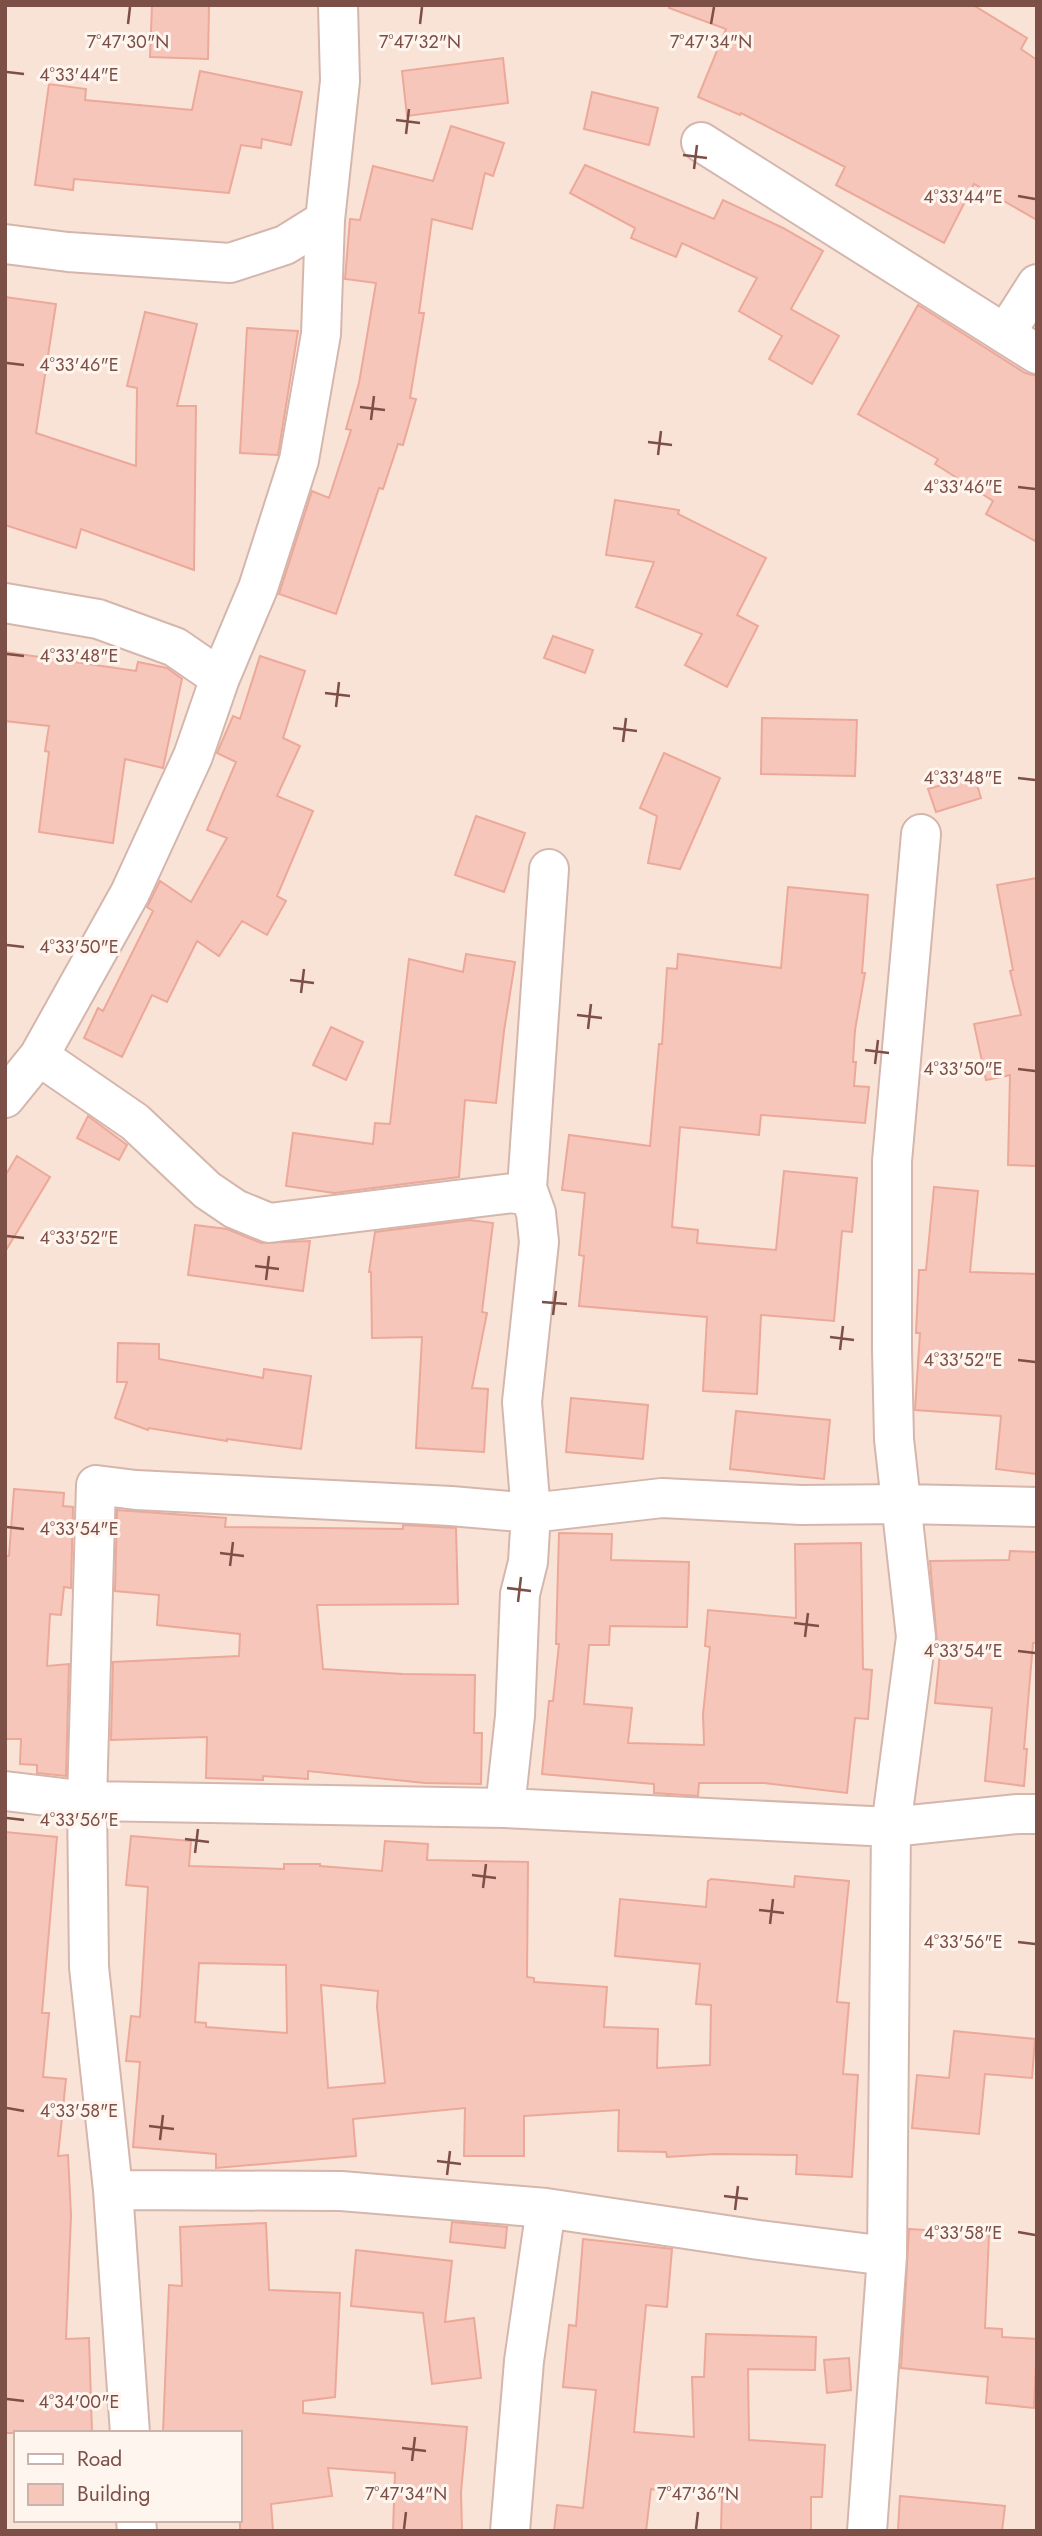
<svg xmlns="http://www.w3.org/2000/svg" width="1042" height="2536" viewBox="0 0 1042 2536" font-family="Jost,sans-serif">
	<style>
		.residential { fill: #f9e3d6; fill-rule: evenodd }
		.building { fill: #f7c6ba; stroke: #eca899; stroke-width: 2; fill-rule: evenodd }
		.lines { fill: none; stroke-linecap: round; stroke-linejoin: round }
		.minor-casing { stroke: #d5b6ad; stroke-width: 42 }
		.minor { stroke: #fff; stroke-width: 38 }
		.ticks { fill: none; stroke: #7c4f47; stroke-width: 2.5 }
		.ticks-label { font-size: 18px; text-anchor: middle; fill: #7c4f47; stroke: #fff5ef; stroke-width: 6; stroke-linejoin: round; paint-order: stroke }
	</style>
	<rect width="100%" height="100%" fill="#fff0e6"/>
	<path class="residential" d="M5,5H1037V2531H5ZM16,2433H240V2520H16Z"/>
	<path class="building" d="M152,5L209,6L208,59L150,57Z
		M670,5H973L1027,38L1021,49L1037,60V220L974,184L944,243L836,185L845,167L741,113L740,115L698,97L726,29L669,8Z
		M503,58L508,103L407,116L402,71Z
		M200,71L302,92L291,145L262,139L261,148L241,145L229,193L74,179L73,190L35,185L49,84L86,89L85,100L192,110Z
		M592,92L658,108L649,145L584,129Z
		M451,126L504,143L493,176L485,173L472,229L432,219L419,313H424L410,398L416,399L403,445L398,444L383,489L379,488L336,614L279,594L312,491L329,498L351,430L346,429L359,383L376,283L345,279L350,219L360,220L373,166L433,181Z
		M585,165L714,219L723,200L783,228L823,251L791,309L839,336L812,384L769,359L782,336L739,311L757,278L682,243L676,257L631,238L635,228L570,193Z
		M5,297L56,304L36,433L136,466L137,388L127,386L145,312L197,324L177,406H196L194,570L81,529L76,548L5,525Z
		M918,305L1025,373L1037,376V542L986,514L993,501L935,464L938,459L858,414Z
		M247,328L298,331L278,455L240,453Z
		M615,500L679,510L678,514L766,558L737,615L758,626L727,687L685,665L702,634L636,607L654,562L606,555Z
		M553,636L593,650L585,673L544,658Z
		M5,652L136,671L138,662L167,668L182,679L163,768L125,759L113,843L39,832L49,752L45,751L49,726L5,721Z
		M260,656L305,671L283,738L300,746L277,796L313,811L277,896L286,901L267,935L242,921L219,956L197,941L167,1002L152,995L122,1057L84,1038L98,1008L103,1011L153,911L147,907L160,881L191,902L227,838L207,830L236,762L217,753L233,716L240,719Z
		M762,718L857,720L855,776L761,774Z
		M664,753L720,778L680,869L648,863L657,816L640,808Z
		M974,775L981,798L936,812L928,789Z
		M476,816L525,833L504,892L455,875Z
		M1037,878V1166L1008,1165L1010,1075L986,1080L974,1024L1021,1015L1010,971L1013,970L997,885Z
		M788,887L868,895L862,973H865L855,1030L853,1062H856L854,1086L869,1087L865,1123L761,1115L759,1135L680,1127L672,1227L698,1230L697,1243L776,1250L784,1171L857,1178L852,1232L842,1231L834,1321L761,1315L757,1394L703,1391L707,1317L579,1306L584,1256L579,1255L585,1193L562,1190L569,1135L650,1146L659,1044H662L667,968L677,969L678,954L781,968Z
		M466,954L515,962L504,1031L496,1103L465,1100L459,1177L334,1193L286,1186L293,1133L373,1144L375,1123L390,1124L409,959L463,972Z
		M331,1027L363,1042L346,1080L313,1065Z
		M88,1116L127,1145L119,1160L77,1138Z
		M17,1156L50,1177L5,1252V1176Z
		M934,1187L978,1191L970,1272L1037,1274V1474L996,1469L1001,1416L915,1410L920,1333H916L919,1270H926Z
		M470,1220L493,1223L482,1312L487,1313L472,1388L488,1389L484,1452L416,1448L422,1337L372,1338L371,1272H369L375,1232Z
		M195,1225L227,1229L261,1243L310,1241L303,1291L188,1275Z
		M118,1343L159,1344V1359L263,1378L264,1369L311,1376L301,1449L227,1439V1441L149,1428L148,1430L115,1418L127,1382H117Z
		M571,1398L648,1405L643,1459L566,1452Z
		M736,1411L830,1420L824,1479L730,1469Z
		M14,1489L64,1493L63,1506L73,1507L71,1588L64,1587L61,1615L50,1614L47,1666L69,1664L66,1776L37,1773V1765L20,1764L21,1739H5V1556H9Z
		M117,1510L226,1518L225,1527L403,1529V1525L456,1528L458,1604L317,1605L323,1669L403,1674L475,1675L474,1733H482L481,1784L425,1783L308,1771V1779L263,1776V1780L206,1778L207,1737L111,1740L113,1662L239,1656L240,1634L157,1625L159,1595L115,1591Z
		M559,1533L612,1534L611,1560L689,1562L687,1627L610,1626L609,1645H589L584,1704L632,1708L628,1743L704,1745L703,1714L710,1647L705,1646L708,1610L796,1618L795,1544L861,1543L863,1669L872,1670L868,1719L855,1718L847,1793L764,1783H699L698,1796L654,1793V1784L542,1774L549,1701H553L559,1644H556Z
		M1010,1551L1037,1552V1643H1033L1024,1749H1027L1024,1786L985,1781L992,1708L935,1703L941,1643H937L930,1561L1009,1560Z
		M5,1832L57,1837L42,2013H49L43,2077L66,2079L58,2156L68,2155L71,2215L66,2339L89,2338L92,2433H5Z
		M131,1836L191,1841L189,1866L284,1869V1864H320V1866L382,1871L385,1841L428,1844L427,1860L528,1862L527,1977L534,1978V1982L607,1987L604,2027L658,2029L657,2068L710,2065L711,2005L696,2004L700,1964L615,1956L620,1899L706,1907L708,1881L711,1879L794,1887L795,1876L849,1881L837,2002L849,2003L843,2074L858,2075L852,2177L796,2174L797,2155L715,2154L667,2157L666,2152L618,2151L619,2110L524,2116V2156H464L465,2108L353,2119L356,2156L216,2168V2154L133,2147L140,2062L126,2061L131,2016L140,2017L148,1887L126,1885ZM199,1963L286,1965L287,2033L206,2027V2023L195,2022ZM321,1985L378,1991L377,2007L385,2083L328,2088Z
		M954,2031L1035,2039L1032,2078L985,2074L979,2134L912,2128L917,2075L949,2078Z
		M452,2222L507,2227L505,2248L450,2242Z
		M266,2223L269,2290L340,2293L335,2397L303,2401V2413L467,2427L461,2492L462,2531H393L395,2473L328,2468L332,2496L271,2504L273,2531H240V2433H163L169,2285L182,2286L180,2227Z
		M909,2229L989,2234L985,2328L1002,2329V2337L1037,2339L1034,2408L986,2403L988,2377L901,2368Z
		M583,2239L672,2249L667,2307L646,2305L634,2432L694,2437L692,2377H704L706,2334L816,2337L815,2370L748,2369L749,2440L825,2445L822,2497H811V2531H721L722,2491L657,2486L656,2490L651,2489L646,2531H554L557,2505L583,2508L596,2390L563,2387L569,2325L576,2326Z
		M356,2250L452,2261L445,2322L474,2318L481,2378L432,2384L423,2313L351,2306Z
		M849,2358L851,2390L827,2393L824,2360Z
		M900,2496L1005,2506L1002,2531H898Z"/>
	<g class="lines">
		<g class="minor-casing">
			<path id="minor" d="M701,142L1037,354
				M5,244L68,252L230,263L285,245L325,220
				M1005,334L1037,284
				M5,603L98,619L175,647L220,678
				M39,1056L135,1122L207,1190L235,1209L269,1223L512,1193L522,1195L527,1188L536,1213L539,1242L522,1402L531,1513L528,1562L520,1594L515,1716L505,1808
				M5,1098L39,1056L130,893L193,756L220,678L258,588L299,460L321,334L325,220L340,81L338,5
				M527,1188L549,869
				M5,1791L87,1801L505,1808L891,1827L1018,1814H1037
				M113,2190L341,2191L546,2208L759,2240L887,2256
				M130,2433L113,2190L89,1967L87,1801L96,1485L136,1490L451,1506L531,1513L662,1498L801,1505L902,1504L1037,1507
				M136,2520L137,2531
				M510,2531L524,2361L546,2208
				M867,2531L887,2256L891,1827L916,1637L894,1439L892,1350V1161L921,834"/>
		</g>
		<use href="#minor" class="minor"/>
	</g>
	<path class="ticks" d="M128,24L130,7M420,24L422,7M711,24L714,7M7,72L24,74M396,120L420,123M406,134L409,109M683,155L707,158M694,169L697,145M1018,196L1035,199M7,363L24,365M360,407L385,410M371,420L374,396M648,442L672,445M658,455L661,431M1018,487L1035,489M7,654L24,656M325,693L350,696M336,707L339,682M613,728L637,731M623,742L626,718M1018,778L1035,780M7,945L24,947M290,980L314,983M301,993L304,969M577,1015L602,1018M588,1029L591,1004M865,1050L889,1053M875,1064L878,1040M1018,1069L1035,1071M7,1236L24,1238M255,1266L279,1269M266,1280L269,1256M542,1302L567,1304M553,1315L556,1291M830,1337L854,1340M840,1350L843,1326M1018,1360L1035,1362M7,1527L24,1529M220,1553L244,1556M230,1566L233,1542M507,1588L531,1591M518,1602L521,1577M794,1623L819,1626M805,1637L808,1613M1018,1651L1035,1653M7,1818L24,1820M185,1839L209,1842M195,1853L198,1829M472,1875L496,1878M483,1888L486,1864M759,1910L784,1913M770,1924L773,1899M1018,1942L1035,1944M7,2108L24,2111M149,2126L174,2129M160,2140L163,2115M437,2161L461,2164M447,2175L450,2151M724,2196L748,2199M735,2210L738,2186M1018,2232L1035,2235M7,2399L24,2401M402,2448L426,2451M412,2461L415,2437M404,2529L406,2512M696,2529L698,2512"/>
	<g class="ticks-label">
		<text x="128" y="48">7°47'30"N</text>
		<text x="420" y="48">7°47'32"N</text>
		<text x="711" y="48">7°47'34"N</text>
		<text x="79" y="81">4°33'44"E</text>
		<text x="963" y="203">4°33'44"E</text>
		<text x="79" y="371">4°33'46"E</text>
		<text x="963" y="493">4°33'46"E</text>
		<text x="79" y="662">4°33'48"E</text>
		<text x="963" y="784">4°33'48"E</text>
		<text x="79" y="953">4°33'50"E</text>
		<text x="963" y="1075">4°33'50"E</text>
		<text x="79" y="1244">4°33'52"E</text>
		<text x="963" y="1366">4°33'52"E</text>
		<text x="79" y="1535">4°33'54"E</text>
		<text x="963" y="1657">4°33'54"E</text>
		<text x="79" y="1826">4°33'56"E</text>
		<text x="963" y="1948">4°33'56"E</text>
		<text x="79" y="2117">4°33'58"E</text>
		<text x="963" y="2239">4°33'58"E</text>
		<text x="79" y="2408">4°34'00"E</text>
		<text x="406" y="2500">7°47'34"N</text>
		<text x="698" y="2500">7°47'36"N</text>
	</g>
	<rect width="1042" height="2536" fill="none" stroke="#7c4f47" stroke-width="14"/>
	<rect x="14" y="2431" width="228" height="91" fill="#fff5ef" stroke="#cbb3ac" stroke-width="2"/>
	<rect x="28" y="2454" width="35" height="10" fill="#ffffff" stroke="#cbb3ac" stroke-width="2"/>
	<text x="77" y="2466" font-size="21" fill="#7c4f47">Road</text>
	<rect x="28" y="2484" width="35" height="21" fill="#f7c6ba" stroke="#cbb3ac" stroke-width="2"/>
	<text x="77" y="2501" font-size="21" fill="#7c4f47">Building</text>
</svg>
